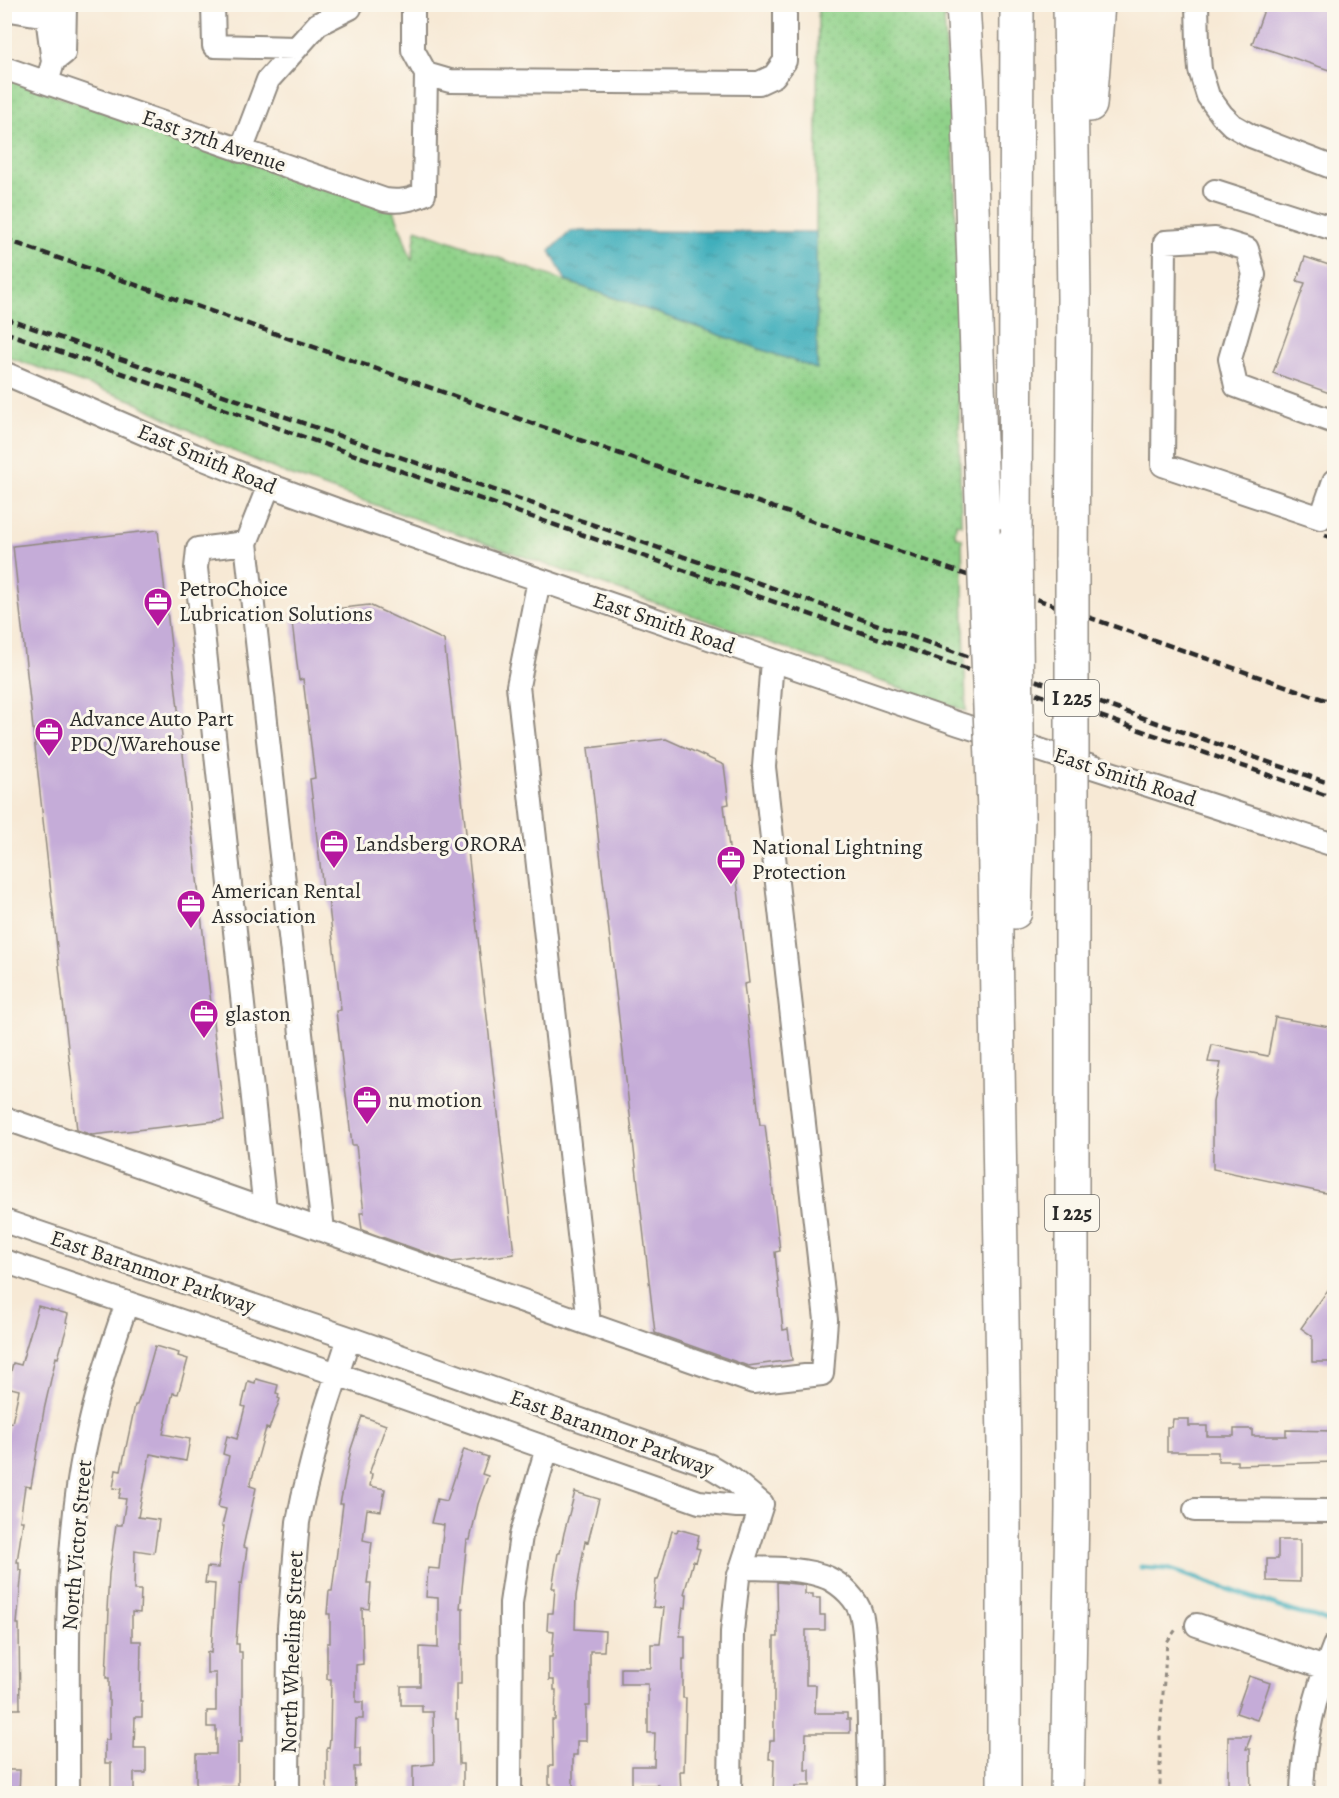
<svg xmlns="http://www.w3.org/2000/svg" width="1339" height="1798" viewBox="0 0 1339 1798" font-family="Alegreya,serif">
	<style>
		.grass { fill: url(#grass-dots); stroke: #5e7e5a; stroke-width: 1.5 }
		.water { fill: url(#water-ripples); stroke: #366d74; stroke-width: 1.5 }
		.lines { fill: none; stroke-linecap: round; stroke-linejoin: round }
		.stream { stroke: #40afbc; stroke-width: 5 }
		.building { fill: #c5acd8 }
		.minor-casing { stroke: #918a80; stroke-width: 26 }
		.highway-casing { stroke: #918a80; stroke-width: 36 }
		.path { stroke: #918a80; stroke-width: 3; stroke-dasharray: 4.5 4.5; stroke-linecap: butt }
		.minor { stroke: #fff; stroke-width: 22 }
		.highway { stroke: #fff; stroke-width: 33 }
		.rail { stroke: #2b2b2b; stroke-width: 4.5; stroke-dasharray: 9 4.5; stroke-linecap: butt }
		.highway-bridge-casing { stroke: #918a80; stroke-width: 36; stroke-linecap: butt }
		.highway-bridge { stroke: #fff; stroke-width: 33 }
		.labels { text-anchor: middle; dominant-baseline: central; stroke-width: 6; stroke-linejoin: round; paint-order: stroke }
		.shield { fill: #fbf7ec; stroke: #696865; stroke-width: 1.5 }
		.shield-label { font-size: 21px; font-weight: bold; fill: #2b2b2b }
		.street-label { font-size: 22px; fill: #2b2b2b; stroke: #fbf7ec }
		.poi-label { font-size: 22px; fill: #2b2b2b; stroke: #fbf7ec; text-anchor: start }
	</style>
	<defs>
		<pattern id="grass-dots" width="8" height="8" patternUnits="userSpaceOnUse" patternTransform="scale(1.5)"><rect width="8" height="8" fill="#90d28a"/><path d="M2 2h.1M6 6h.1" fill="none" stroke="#7cb477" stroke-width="1.8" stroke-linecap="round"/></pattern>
		<pattern id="water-ripples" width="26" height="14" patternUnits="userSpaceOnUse" patternTransform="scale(1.5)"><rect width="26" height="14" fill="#40afbc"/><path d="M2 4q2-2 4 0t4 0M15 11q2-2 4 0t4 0" fill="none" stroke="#368f99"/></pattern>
	</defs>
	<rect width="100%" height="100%" fill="#fbf7ec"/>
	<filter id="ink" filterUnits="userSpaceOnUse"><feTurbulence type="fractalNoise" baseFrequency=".0167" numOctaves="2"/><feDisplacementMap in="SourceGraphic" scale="12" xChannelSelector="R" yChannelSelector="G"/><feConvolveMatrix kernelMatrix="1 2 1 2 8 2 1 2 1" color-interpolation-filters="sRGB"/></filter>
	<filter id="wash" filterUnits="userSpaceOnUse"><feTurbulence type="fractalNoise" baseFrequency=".008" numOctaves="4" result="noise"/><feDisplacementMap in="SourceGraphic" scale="24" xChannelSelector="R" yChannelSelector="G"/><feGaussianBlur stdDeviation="1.35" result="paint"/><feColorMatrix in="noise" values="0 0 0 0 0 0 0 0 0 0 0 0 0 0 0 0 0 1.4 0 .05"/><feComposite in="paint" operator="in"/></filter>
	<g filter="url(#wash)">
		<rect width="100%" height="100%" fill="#f7e9d5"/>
		<path class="grass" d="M818,5H943L955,173L961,525L956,523L955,536L962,538L966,711L287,474L215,443L131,400L5,356V78L394,210L412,261L416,229L817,369L816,232Z"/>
		<path class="water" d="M571,231L816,232L817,369L566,281L550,251Z"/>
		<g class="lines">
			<path class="stream" d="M1141,1567L1168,1569L1301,1614L1313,1616L1334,1624"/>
		</g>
		<g id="blocks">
			<path class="building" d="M1266,4H1335V72L1252,44Z
				M1305,257L1335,267V395L1273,373L1305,283L1297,281Z
				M158,530L224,1120L92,1135L77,1130L13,546Z
				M369,605L444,640L514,1254L452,1262L362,1230L360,1213H364L356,1145H352L336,1011L341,1010L328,898H324L310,779L315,778L303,679L299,680L291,614Z
				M666,739L724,765L729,804L724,805L732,873L736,872L749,983L744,984L760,1125H765L780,1251L775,1252L783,1330L788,1329L792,1360L748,1366L655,1333L588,748Z
				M1275,1017L1335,1028V1195L1213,1169V1102L1221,1063L1208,1062L1212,1045L1268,1056Z
				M1335,1280V1362H1312V1336L1301,1328Z
				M38,1306L68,1314L66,1322L68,1323L58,1358L56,1357L44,1410L31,1487L25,1486L20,1521H23L17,1562H19V1570H22L17,1624H19L20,1709H4V1439H6L9,1422L12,1423L19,1390L7,1387L13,1363L21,1365Z
				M155,1346L179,1353L178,1356L188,1359L178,1394L173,1393L163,1434L190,1439L186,1461L150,1454L138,1517L159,1520L154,1553L135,1550L134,1590H141L140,1613L132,1612V1641H141L140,1701H142V1717H135L134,1748H146V1773H134V1794H111V1763H105V1740H109V1678H106L109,1610H107L109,1574L116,1525H122L126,1499L119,1498L121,1489L113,1488L116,1470L121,1471L135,1405H137L140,1396H141Z
				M256,1379L278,1385L276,1393L279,1394L278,1398L280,1399L269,1429L266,1428L250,1486L256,1488L243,1547L247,1548L242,1584L240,1583L236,1644H239V1652H242V1742H238V1787H196V1754H216V1727H207V1711H216V1673H207V1652L211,1653L215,1584L205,1583L207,1567L218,1568L224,1526H222L226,1509L218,1507L229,1456L223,1454L227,1436L237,1439L245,1407L242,1406L248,1381L255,1383Z
				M362,1416L386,1425L369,1474H372L370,1486L385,1489L381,1511L367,1509L363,1540L372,1542L367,1583H371L369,1609L362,1608L363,1664L356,1665V1702H363V1719H356L355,1748H360V1767H354L355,1794H327V1748H329L330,1738L331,1679H327V1643H330V1614H327L329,1591H332L343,1504H340L351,1449Z
				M1173,1419H1189V1426H1207V1436H1234V1429H1252V1436H1286V1430L1335,1431V1462L1237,1465V1461H1218V1452H1167V1427H1172Z
				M464,1449L488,1457L482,1474L488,1476L478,1504L470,1540H467L460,1608H463V1644H461V1684H456V1719H458L459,1764H463V1787H458V1794H422V1792H413V1766L434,1764L433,1712H422V1705H401V1686H420V1647L438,1648V1598L426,1597L428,1568L439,1569L444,1525L431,1523L437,1499L447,1501Z
				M575,1492L599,1499L588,1542L585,1541L576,1596L575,1629L605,1631L604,1651H590V1706H586V1741H577V1755H573V1794H551V1784H549V1766H553L552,1720H555L556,1690H554V1680H549V1657H552L554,1631L547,1630L548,1613H553L555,1588H552L558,1553H560L564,1533Z
				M678,1529L699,1535L696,1548L700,1549L696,1562L693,1561L684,1594H687L686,1608L683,1607L680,1636H685V1659H683V1698H686L684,1771H680L681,1794H658V1785H632V1766H654L655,1733H648V1684H621V1668H651V1644H660L664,1608L653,1607L656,1580H658L672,1531L677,1532Z
				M1278,1540H1300V1582L1267,1581V1559H1278Z
				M777,1582L805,1585V1594H813V1598H820V1615H825V1630H806V1685H816L815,1713H847V1719H850V1733H806L805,1770H810V1786H795V1794H773L774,1759H769L770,1741H774V1637H778Z
				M1249,1676L1270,1683L1257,1720L1236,1713Z
				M1228,1736H1251L1246,1749H1250L1251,1794H1228Z
				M4,1770H20L19,1793H4Z"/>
		</g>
	</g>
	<g filter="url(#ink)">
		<use href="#blocks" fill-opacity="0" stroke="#918a80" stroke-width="1.5"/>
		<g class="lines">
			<g class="minor-casing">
				<path id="minor" d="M213,4L214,46L296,48
					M413,4V50L426,74L450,81L759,83L774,76L785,61V4
					M1197,4L1198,44L1200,70L1208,96L1222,115L1232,125L1251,136L1334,168
					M4,9L47,16L53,62L47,83
					M59,57L64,53L65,7
					M4,68L385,200C400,202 410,200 424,194L426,74
					M241,151L268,80L318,24L350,8
					M1215,191L1334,229
					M4,373L194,455L269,485L351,515L959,724L1334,845
					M1334,422L1236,386L1230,359L1254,275L1247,249L1215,239L1165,242L1163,465L1321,518L1334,481
					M269,485L246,543L323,1230
					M246,543L198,549L196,568L265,1210
					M539,580L518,686L589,1324
					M4,1118L753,1382L822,1374L826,1320L764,767L772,660
					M4,1221L349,1338L708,1465L733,1480L762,1504
					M4,1261L337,1374L699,1502L737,1506L762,1504
					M1195,1510L1334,1511
					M741,1568C769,1569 802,1567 828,1578C842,1585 857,1599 861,1614C864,1624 864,1636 865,1646C870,1695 869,1745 870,1794
					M1197,1625L1334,1671
					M68,1794C69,1679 62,1560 85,1447C95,1398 110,1350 127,1303
					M288,1794L289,1627L298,1522L303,1497L324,1414L349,1338
					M510,1794L511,1603L521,1536L547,1448
					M730,1794L732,1632L738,1578L762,1504
					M1302,1794C1303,1742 1315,1693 1334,1646"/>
			</g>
			<g class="highway-casing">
				<path id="highway" d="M963,4L968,89L983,529
					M1070,4L1074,298L1072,560
					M1090,105L1098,4
					M1015,540L1017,4
					M994,810L1004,1445V1794
					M1015,912L1018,818
					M1067,1794L1072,1509V835"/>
			</g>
			<path class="path" d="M1160,1794V1732L1167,1642L1177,1628"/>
			<use href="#minor" class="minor"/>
			<use href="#highway" class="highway"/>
			<path class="rail" d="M4,239L1334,703
				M4,318L1334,785
				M4,332L1334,798
				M1325,535L1334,538"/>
			<g class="highway-bridge-casing">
				<path id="highway-bridge" d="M983,529L994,810
					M1015,540L1018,818
					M1072,835V560"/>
			</g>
			<use href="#highway-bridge" class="highway-bridge"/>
		</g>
	</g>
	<defs>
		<g id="office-pin" transform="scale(1.5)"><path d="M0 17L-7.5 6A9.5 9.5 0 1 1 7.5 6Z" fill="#b5179e" stroke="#fbf7ec"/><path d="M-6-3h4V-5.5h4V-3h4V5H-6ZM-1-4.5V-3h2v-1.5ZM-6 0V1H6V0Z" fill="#fff"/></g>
	</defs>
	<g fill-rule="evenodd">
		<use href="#office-pin" x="158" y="602"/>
		<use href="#office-pin" x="49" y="732"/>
		<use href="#office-pin" x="334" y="844"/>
		<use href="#office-pin" x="731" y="860"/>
		<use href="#office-pin" x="191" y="904"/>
		<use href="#office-pin" x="204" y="1014"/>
		<use href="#office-pin" x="367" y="1100"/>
	</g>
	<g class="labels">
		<g class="shield">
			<rect x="1045" y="680" width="54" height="36" rx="4.5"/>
			<rect x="1045" y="1195" width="54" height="36" rx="4.5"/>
		</g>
		<g class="shield-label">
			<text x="1072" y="698">I 225</text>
			<text x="1072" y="1213">I 225</text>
		</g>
		<g class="street-label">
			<text transform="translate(214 141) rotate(19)">East 37th Avenue</text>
			<text transform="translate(207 459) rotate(23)">East Smith Road</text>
			<text transform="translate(664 623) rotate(19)">East Smith Road</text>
			<text transform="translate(1125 777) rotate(18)">East Smith Road</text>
			<text transform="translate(153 1272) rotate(19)">East Baranmor Parkway</text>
			<text transform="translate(612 1433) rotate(20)">East Baranmor Parkway</text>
			<text transform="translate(77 1545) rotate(-85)">North Victor Street</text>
			<text transform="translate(292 1652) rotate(-88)">North Wheeling Street</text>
		</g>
		<g class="poi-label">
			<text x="179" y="589">PetroChoice<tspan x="179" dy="25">Lubrication Solutions</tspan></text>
			<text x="70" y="719">Advance Auto Part<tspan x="70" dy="25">PDQ/Warehouse</tspan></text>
			<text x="355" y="844">Landsberg ORORA</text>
			<text x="752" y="847">National Lightning<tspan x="752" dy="25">Protection</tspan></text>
			<text x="212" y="891">American Rental<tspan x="212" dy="25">Association</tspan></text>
			<text x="225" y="1014">glaston</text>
			<text x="388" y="1100">nu motion</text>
		</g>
	</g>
	<rect width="1339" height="1798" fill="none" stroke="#fbf7ec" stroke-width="24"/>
</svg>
